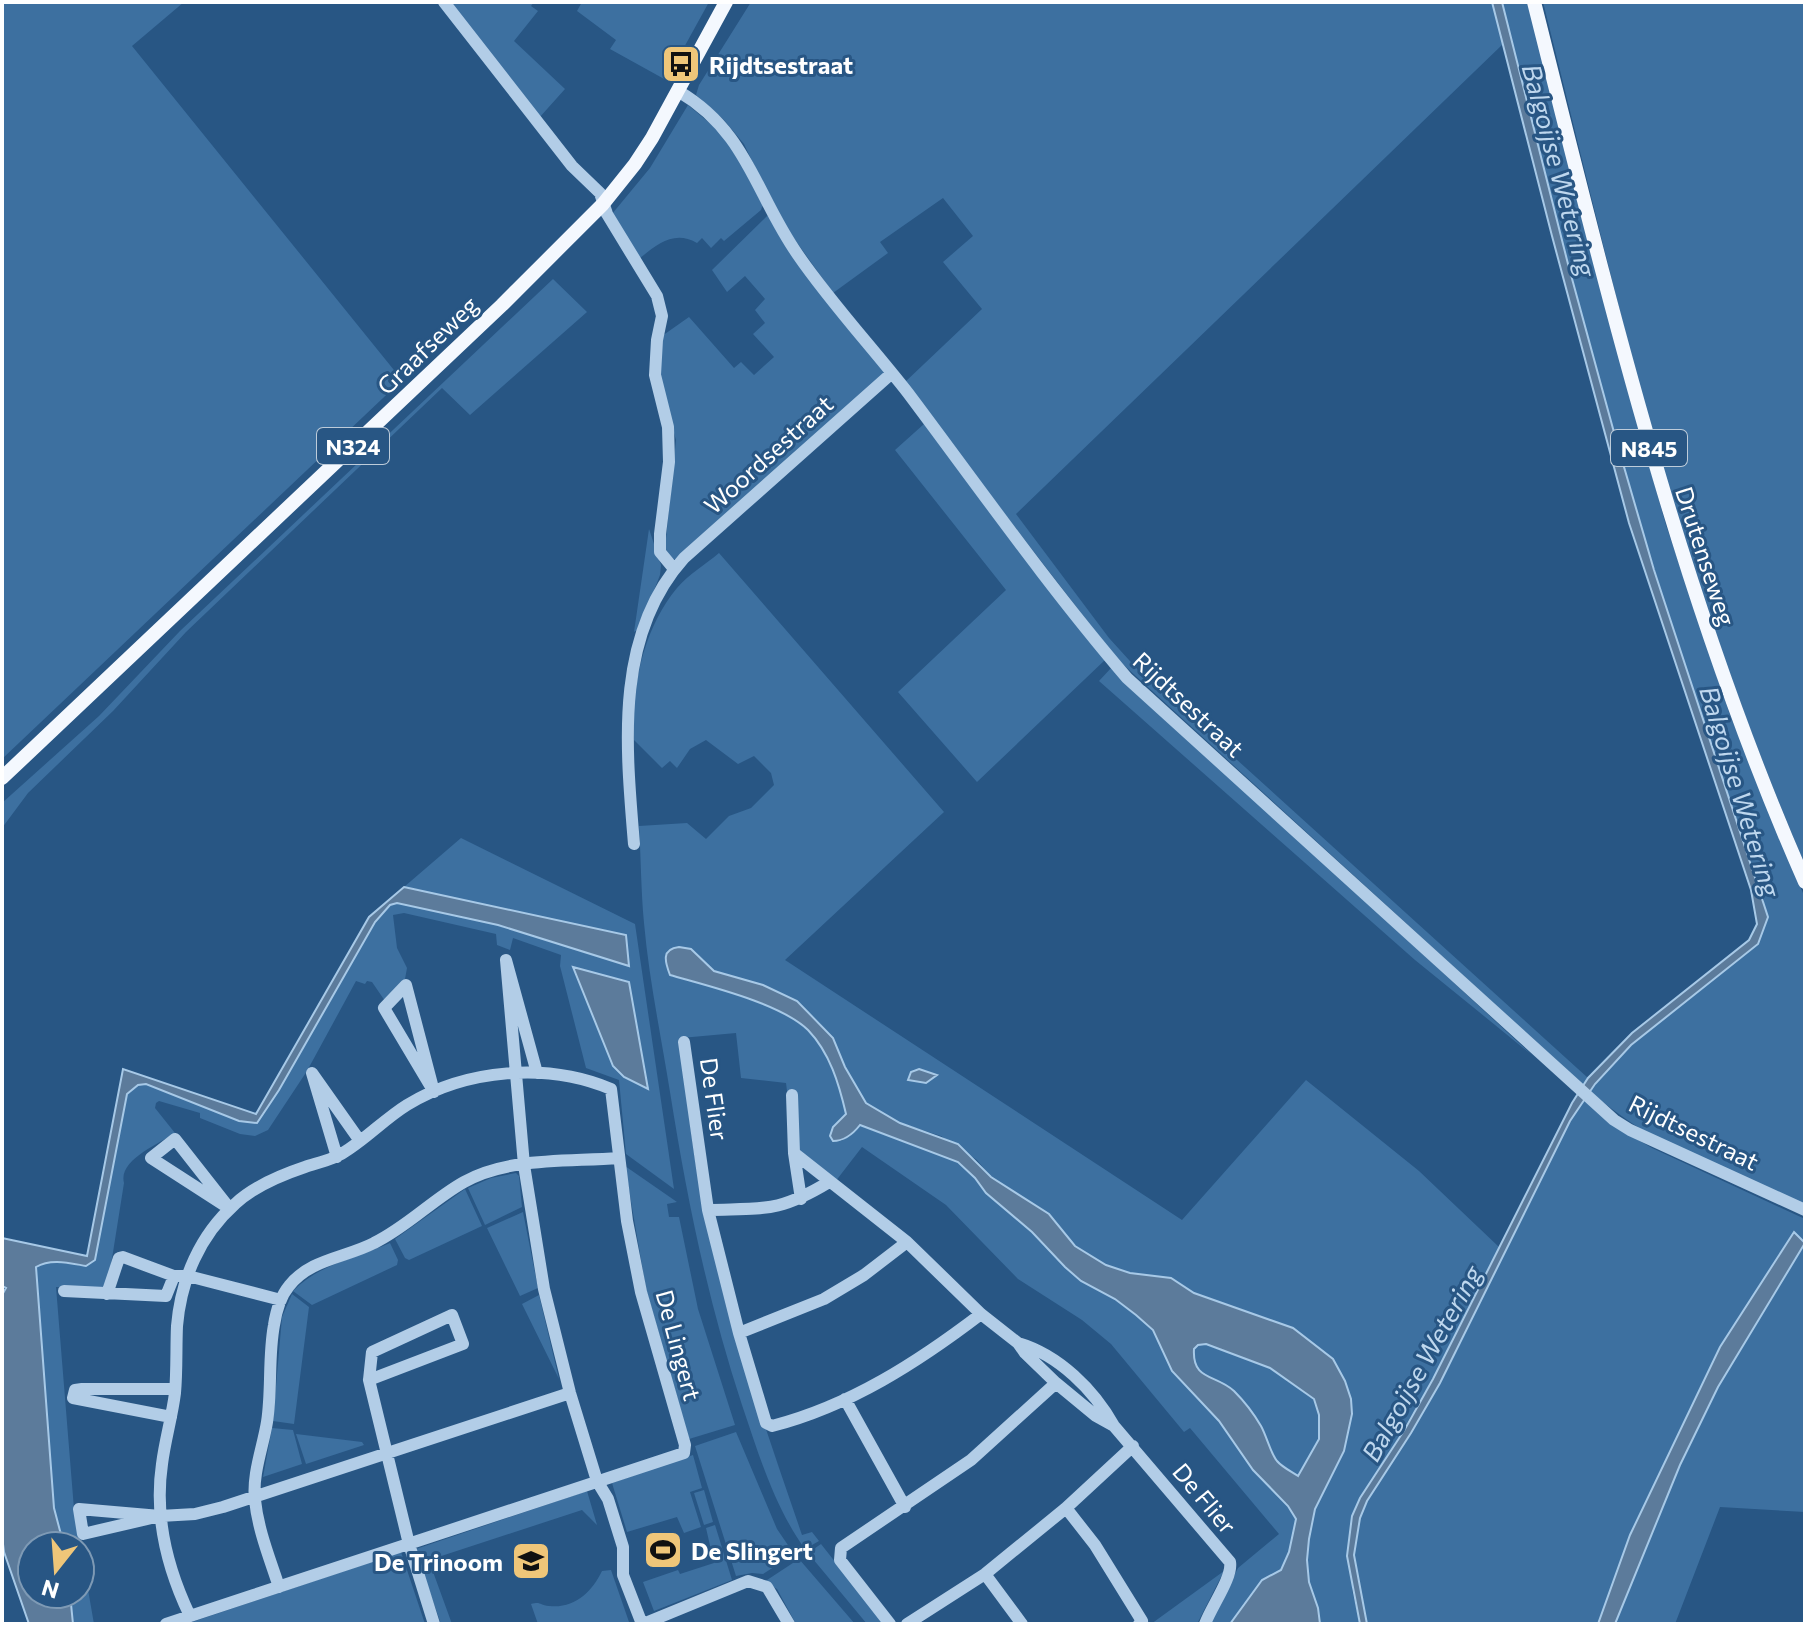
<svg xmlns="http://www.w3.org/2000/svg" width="1807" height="1626" viewBox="0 0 1807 1626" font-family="Commissioner,sans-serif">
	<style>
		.green { fill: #3d70a0; fill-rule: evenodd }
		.water { fill: #5c7b9b; stroke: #a7c9e7; stroke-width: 2; fill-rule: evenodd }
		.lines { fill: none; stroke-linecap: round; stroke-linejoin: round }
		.minor { stroke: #b2cde7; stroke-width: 12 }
		.major { stroke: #f4f8fe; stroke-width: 14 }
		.labels { text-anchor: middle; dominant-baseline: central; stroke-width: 6; stroke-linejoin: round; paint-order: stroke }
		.shield { fill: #285684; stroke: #beccda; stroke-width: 2 }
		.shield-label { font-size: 22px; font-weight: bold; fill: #fff }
		.poi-label { font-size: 24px; font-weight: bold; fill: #fff; stroke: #285684; text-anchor: start }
		.street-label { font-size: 24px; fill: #fff; stroke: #285684 }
		.water-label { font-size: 26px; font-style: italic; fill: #bed7ee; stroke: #285684 }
	</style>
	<rect width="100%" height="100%" fill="#285684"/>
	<path class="green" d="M2,2H184L132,46L402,380L2,759Z
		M449,2H534L531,6L538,11L514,41L565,89L539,118Z
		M582,2H709L666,80L610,49L616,40L577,11Z
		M751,2H1492L1503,44L1016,514L1109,638L1139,671L1588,1078L1583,1085L1115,657L904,383L982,309L943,262L973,236L943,198L880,242L888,253L833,293L778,216L744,144L724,120L696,95L699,85Z
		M1502,2H1529L1641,437L1666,525L1730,715L1805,898V1207C1731,1173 1651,1146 1590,1091L1631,1045L1758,944L1764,900C1727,790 1689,681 1655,571C1595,384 1550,192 1502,2Z
		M1543,2H1805V865C1740,713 1686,555 1642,396C1607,265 1576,133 1543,2Z
		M688,105L731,141L763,204L761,210L724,241L721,238L711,248L702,238L697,243C674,230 658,244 640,258L612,214L650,168Z
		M768,215L887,373L676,560L671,558L665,548L676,440L659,379L662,336L689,317L734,368L741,362L754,375L774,357L753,334L765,323L755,310L765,299L745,276L727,292L712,270Z
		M553,279L587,312L470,415L442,388L186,632L113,711L28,793L2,828V803L99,716L180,631Z
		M924,424L1106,659L977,782L898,692L1006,590L895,450Z
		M649,529L661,565L660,575L639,629L634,632Z
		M719,553L944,812L785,960L1182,1220L1306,1080L1419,1171L1499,1247L1433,1379L1352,1516V1590L1360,1624H1320L1318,1608L1309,1582L1307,1560L1309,1539L1315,1510L1344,1451L1352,1414L1351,1399L1345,1381L1333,1359L1293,1328L1194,1293L1171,1278L1130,1273L1106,1265L1075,1246L1049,1214L991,1177L977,1160L941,1136L900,1123L866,1103L845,1067L833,1038L763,985L714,971L690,949L671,975C708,986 781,1003 808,1031C830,1053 839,1084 846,1114L839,1120L841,1141L850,1136L859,1125L958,1162L975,1178L986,1193L1032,1232L1065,1267L1081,1281L1115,1299L1136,1315L1153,1330L1172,1371L1219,1421L1253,1470L1288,1506L1296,1519L1289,1552L1281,1570L1262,1580L1230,1624H1210L1238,1568L1279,1534L1190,1428L1184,1432L1111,1344L1082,1320L1018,1279L946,1205L862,1147L835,1182L798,1149L797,1092L787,1091L786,1083L741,1078L736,1033L681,1038C681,1060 685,1083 688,1105C703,1253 754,1395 802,1535L812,1532L819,1541L805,1549C774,1506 759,1455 742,1405C708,1302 687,1199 670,1092C661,1036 649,979 644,923C641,891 641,859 639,826L687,823L706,839L729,816L751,808L774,785L771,773L754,756L738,764L706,740L690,749L677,768L670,761L662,768L634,740C631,688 643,629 677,588C688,575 706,564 719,553Z
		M1112,667L1532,1055L1415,960L1099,681Z
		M461,838L635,924L674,1189L626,1154L619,1080L586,1068L560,966L561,955L513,938L510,950L497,945L496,934L404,913L393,915L397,948L407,968L405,979L385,1001L372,982L367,981L365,984L356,981L307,1071L268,1130L255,1136L240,1134L200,1118V1113L159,1101L156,1103L155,1108L175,1133C159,1144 118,1160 124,1183L107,1290L56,1287L74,1509L94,1624H73L70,1594H80V1546H64L54,1508L43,1395L36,1267L51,1262L86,1266L127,1094L138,1085L146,1084L240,1121L257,1122L375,922L390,905L397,903L498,925L629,966L626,935L404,887ZM574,968L647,1089L624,1077L613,1066Z
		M1583,1100L1626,1133L1652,1148L1805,1219V1512L1720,1507L1675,1624H1615L1680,1465L1718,1387L1804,1243L1794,1232L1720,1347L1630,1535L1598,1624H1367L1354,1555L1360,1518L1367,1501L1411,1433L1440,1383L1570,1121Z
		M625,1166L677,1202L667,1204L669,1217H679L698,1309L735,1425L689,1439L646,1289Z
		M516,1173L519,1176L522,1207L485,1225L468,1188L491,1178Z
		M465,1189L482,1226L409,1260L405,1258L395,1239Z
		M523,1212L538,1288L520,1296L487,1228Z
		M390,1243L398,1260L397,1265L312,1305L293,1291C319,1264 357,1258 390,1243Z
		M292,1294L309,1307L294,1424L273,1421L282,1317Z
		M539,1295L559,1379L522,1304Z
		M1198,1344H1206L1270,1368L1314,1399L1319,1415V1439L1298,1476L1277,1462L1261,1426L1221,1381L1208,1378L1198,1370L1193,1359L1194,1349Z
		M272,1428L293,1430L302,1464L263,1477Z
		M736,1432L777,1529L794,1554L763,1574L752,1573L736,1576L695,1446Z
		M296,1434L362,1442L364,1445L306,1464Z
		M693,1455L702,1488L690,1492L701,1527L684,1533L677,1517L627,1532L612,1483Z
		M704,1490L713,1522L704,1525L694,1493Z
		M587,1491L597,1525L582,1510L420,1563L416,1549Z
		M715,1525L732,1580L654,1611L643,1582L678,1570L680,1574L714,1563L706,1528Z
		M821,1544L884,1624H867L808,1553Z
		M401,1552L425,1624H186Z
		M799,1559L855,1624H796L777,1589L764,1582Z
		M432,1569L452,1624H441L423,1573Z
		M611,1570L629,1622L623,1624H538L531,1604C541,1601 539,1605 549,1606C574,1609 592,1592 602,1571Z
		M1224,1571L1197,1624H1151Z"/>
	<path class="water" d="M1492,2H1502L1568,264L1615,436L1654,570L1768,917L1758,944L1631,1045L1595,1084L1570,1121L1440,1383L1411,1433L1367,1501L1360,1518L1354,1555L1367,1624H1360L1347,1556L1352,1516L1360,1498L1405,1429L1433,1379L1572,1103L1588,1078L1632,1033L1749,940L1757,924L1751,890L1629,523L1552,236Z
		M404,887L626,935L629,966L498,925L397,903L390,905L375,922L279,1090L257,1123L239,1121L146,1084L138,1085L127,1094L95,1260L86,1266C69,1263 51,1258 36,1267L54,1508L64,1546H32V1594H70L73,1624H29L4,1552L2,1536V1295L6,1288L2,1286V1238L87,1256L123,1069L256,1114L369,917Z
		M679,947L691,949L714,971L763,985L797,1001L833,1038L845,1067L866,1103L900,1123L958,1144L991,1177L1049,1214L1075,1246L1106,1265L1130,1273L1171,1278L1194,1293L1293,1328L1333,1359L1345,1381L1351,1399L1352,1414L1344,1451L1315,1509L1309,1539L1307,1560L1309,1582L1318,1608L1320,1624H1230L1262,1580L1281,1570L1289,1552L1296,1519L1288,1506L1253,1470L1219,1421L1172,1371L1153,1330L1136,1315L1115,1299L1081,1281L1065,1267L1032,1232L986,1193L975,1178L958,1162L860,1125C853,1134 845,1141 833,1141L830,1136L833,1127L846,1114C839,1084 830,1053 808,1030C780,1003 708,986 670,975C665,962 661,949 679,947ZM1206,1344L1270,1368L1314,1399L1319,1415V1439L1298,1476C1292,1472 1282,1467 1277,1461C1270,1452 1267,1437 1261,1426C1254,1414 1243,1400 1234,1391C1216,1374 1192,1381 1194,1349L1198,1345Z
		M573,967L629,982L648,1089L624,1077L613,1066Z
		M919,1069L937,1075L926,1083L908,1080L911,1072Z
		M1794,1232L1805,1243L1718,1387L1680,1465L1615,1624H1598L1630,1535L1720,1347Z"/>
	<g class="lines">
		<path class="minor" d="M444,2L572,166L600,193L607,214L657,296L662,316L657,340L655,375L668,427L669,462L660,534V552L674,569
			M678,91C748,132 755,194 798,255C831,303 872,347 908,393C980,489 1049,587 1127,678L1614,1120L1630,1130L1805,1210
			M634,844C626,747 614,636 684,558L892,373
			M406,985L434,1092L384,1008Z
			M684,1042L708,1210L739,1333L766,1423L772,1426C850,1406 918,1362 981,1314
			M537,1073L506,960L524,1165L544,1289L570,1393L597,1481L608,1499L623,1547V1575L642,1624
			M792,1095L794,1153L907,1242L981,1314L1018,1343L1025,1353L1056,1383L1096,1416L1114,1426C1094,1390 1059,1355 1018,1343
			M175,1139L230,1209L151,1158Z
			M794,1153L801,1199
			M337,1157L312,1073L360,1141
			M708,1210C764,1208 778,1213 829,1182
			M64,1291L166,1296L174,1276
			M107,1294L119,1258L123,1257L174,1276H188L281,1300
			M739,1333L824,1299L864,1275L907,1242
			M369,1380L372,1352L452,1315L463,1344L369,1380L409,1544L434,1624
			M845,1399L905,1507
			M171,1417L73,1398L75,1390L82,1389H175
			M1114,1426L1230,1562C1233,1577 1211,1607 1205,1624
			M1066,1508L1095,1545L1142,1621L1139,1624
			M79,1509L160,1516L83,1534Z
			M160,1516L195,1514L223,1507L570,1393
			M985,1574L1022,1624
			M279,1587C270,1559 258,1530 255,1500C252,1474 263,1447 267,1422C272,1390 268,1357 274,1325C276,1312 280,1297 289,1286C310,1259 345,1258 374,1243C407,1227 432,1200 464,1182C508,1157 569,1162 618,1158
			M166,1624C339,1567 512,1509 684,1453L685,1445L641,1292L627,1221L611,1089C547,1062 466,1069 407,1105C386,1118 369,1136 349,1149C336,1159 320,1162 305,1167C281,1175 254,1186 235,1204C200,1235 181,1279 177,1326C176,1348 177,1371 175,1393C172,1417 165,1440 162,1464C154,1518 167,1568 190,1616
			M643,1624L748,1581L767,1587L789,1624
			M890,1624L840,1560L841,1548L971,1460L1056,1383
			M907,1624L985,1574L1066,1508L1133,1446"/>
		<path class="major" d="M1534,2C1609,300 1680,599 1805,882
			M2,778L502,305L603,204L635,164L652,138L726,2"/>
	</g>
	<defs>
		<g id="bus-square" transform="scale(2)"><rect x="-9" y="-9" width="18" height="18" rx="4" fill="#efc679" stroke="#285684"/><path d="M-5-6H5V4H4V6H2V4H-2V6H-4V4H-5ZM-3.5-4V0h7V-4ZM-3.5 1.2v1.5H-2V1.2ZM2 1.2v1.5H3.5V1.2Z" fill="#111"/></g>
		<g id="stadium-square" transform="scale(2)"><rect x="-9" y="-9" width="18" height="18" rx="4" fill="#efc679" stroke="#285684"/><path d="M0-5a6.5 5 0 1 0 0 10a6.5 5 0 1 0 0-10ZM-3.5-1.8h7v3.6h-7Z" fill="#111"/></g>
		<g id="school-square" transform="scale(2)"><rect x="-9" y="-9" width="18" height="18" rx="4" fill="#efc679" stroke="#285684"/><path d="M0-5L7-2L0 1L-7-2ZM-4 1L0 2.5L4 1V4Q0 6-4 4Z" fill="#111"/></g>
	</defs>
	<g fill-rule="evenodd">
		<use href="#bus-square" x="681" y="64"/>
		<use href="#stadium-square" x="663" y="1550"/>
		<use href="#school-square" x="531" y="1561"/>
	</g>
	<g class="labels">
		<g class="shield">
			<rect x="317" y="428" width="72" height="36" rx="6"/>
			<rect x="1611" y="430" width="76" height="36" rx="6"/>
		</g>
		<g class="shield-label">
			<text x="353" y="446">N324</text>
			<text x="1649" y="448">N845</text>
		</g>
		<g class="poi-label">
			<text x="709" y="64">Rijdtsestraat</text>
			<text x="691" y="1550">De Slingert</text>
			<text x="503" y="1561" text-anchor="end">De Trinoom</text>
		</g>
		<g class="street-label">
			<text transform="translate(427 345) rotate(-44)">Graafseweg</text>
			<text transform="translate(768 454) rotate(-42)">Woordsestraat</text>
			<text transform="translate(1706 556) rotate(72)">Drutenseweg</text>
			<text transform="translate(1189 704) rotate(43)">Rijdtsestraat</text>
			<text transform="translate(715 1099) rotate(82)">De Flier</text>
			<text transform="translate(1694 1132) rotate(26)">Rijdtsestraat</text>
			<text transform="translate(679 1345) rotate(75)">De Lingert</text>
			<text transform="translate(1205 1498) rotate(50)">De Flier</text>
		</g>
		<g class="water-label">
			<text transform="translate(1560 170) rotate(75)">Balgoijse Wetering</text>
			<text transform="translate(1741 791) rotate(73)">Balgoijse Wetering</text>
			<text transform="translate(1421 1363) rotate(-61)">Balgoijse Wetering</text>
		</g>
	</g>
	<rect width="1807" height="1626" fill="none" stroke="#ffffff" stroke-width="8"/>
	<g transform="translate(56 1570) rotate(197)"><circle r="38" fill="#285684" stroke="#7e9ab5" stroke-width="2"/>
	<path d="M0-6L14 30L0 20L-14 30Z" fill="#efc679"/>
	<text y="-12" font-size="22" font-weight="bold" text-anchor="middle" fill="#ffffff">N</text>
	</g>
</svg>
